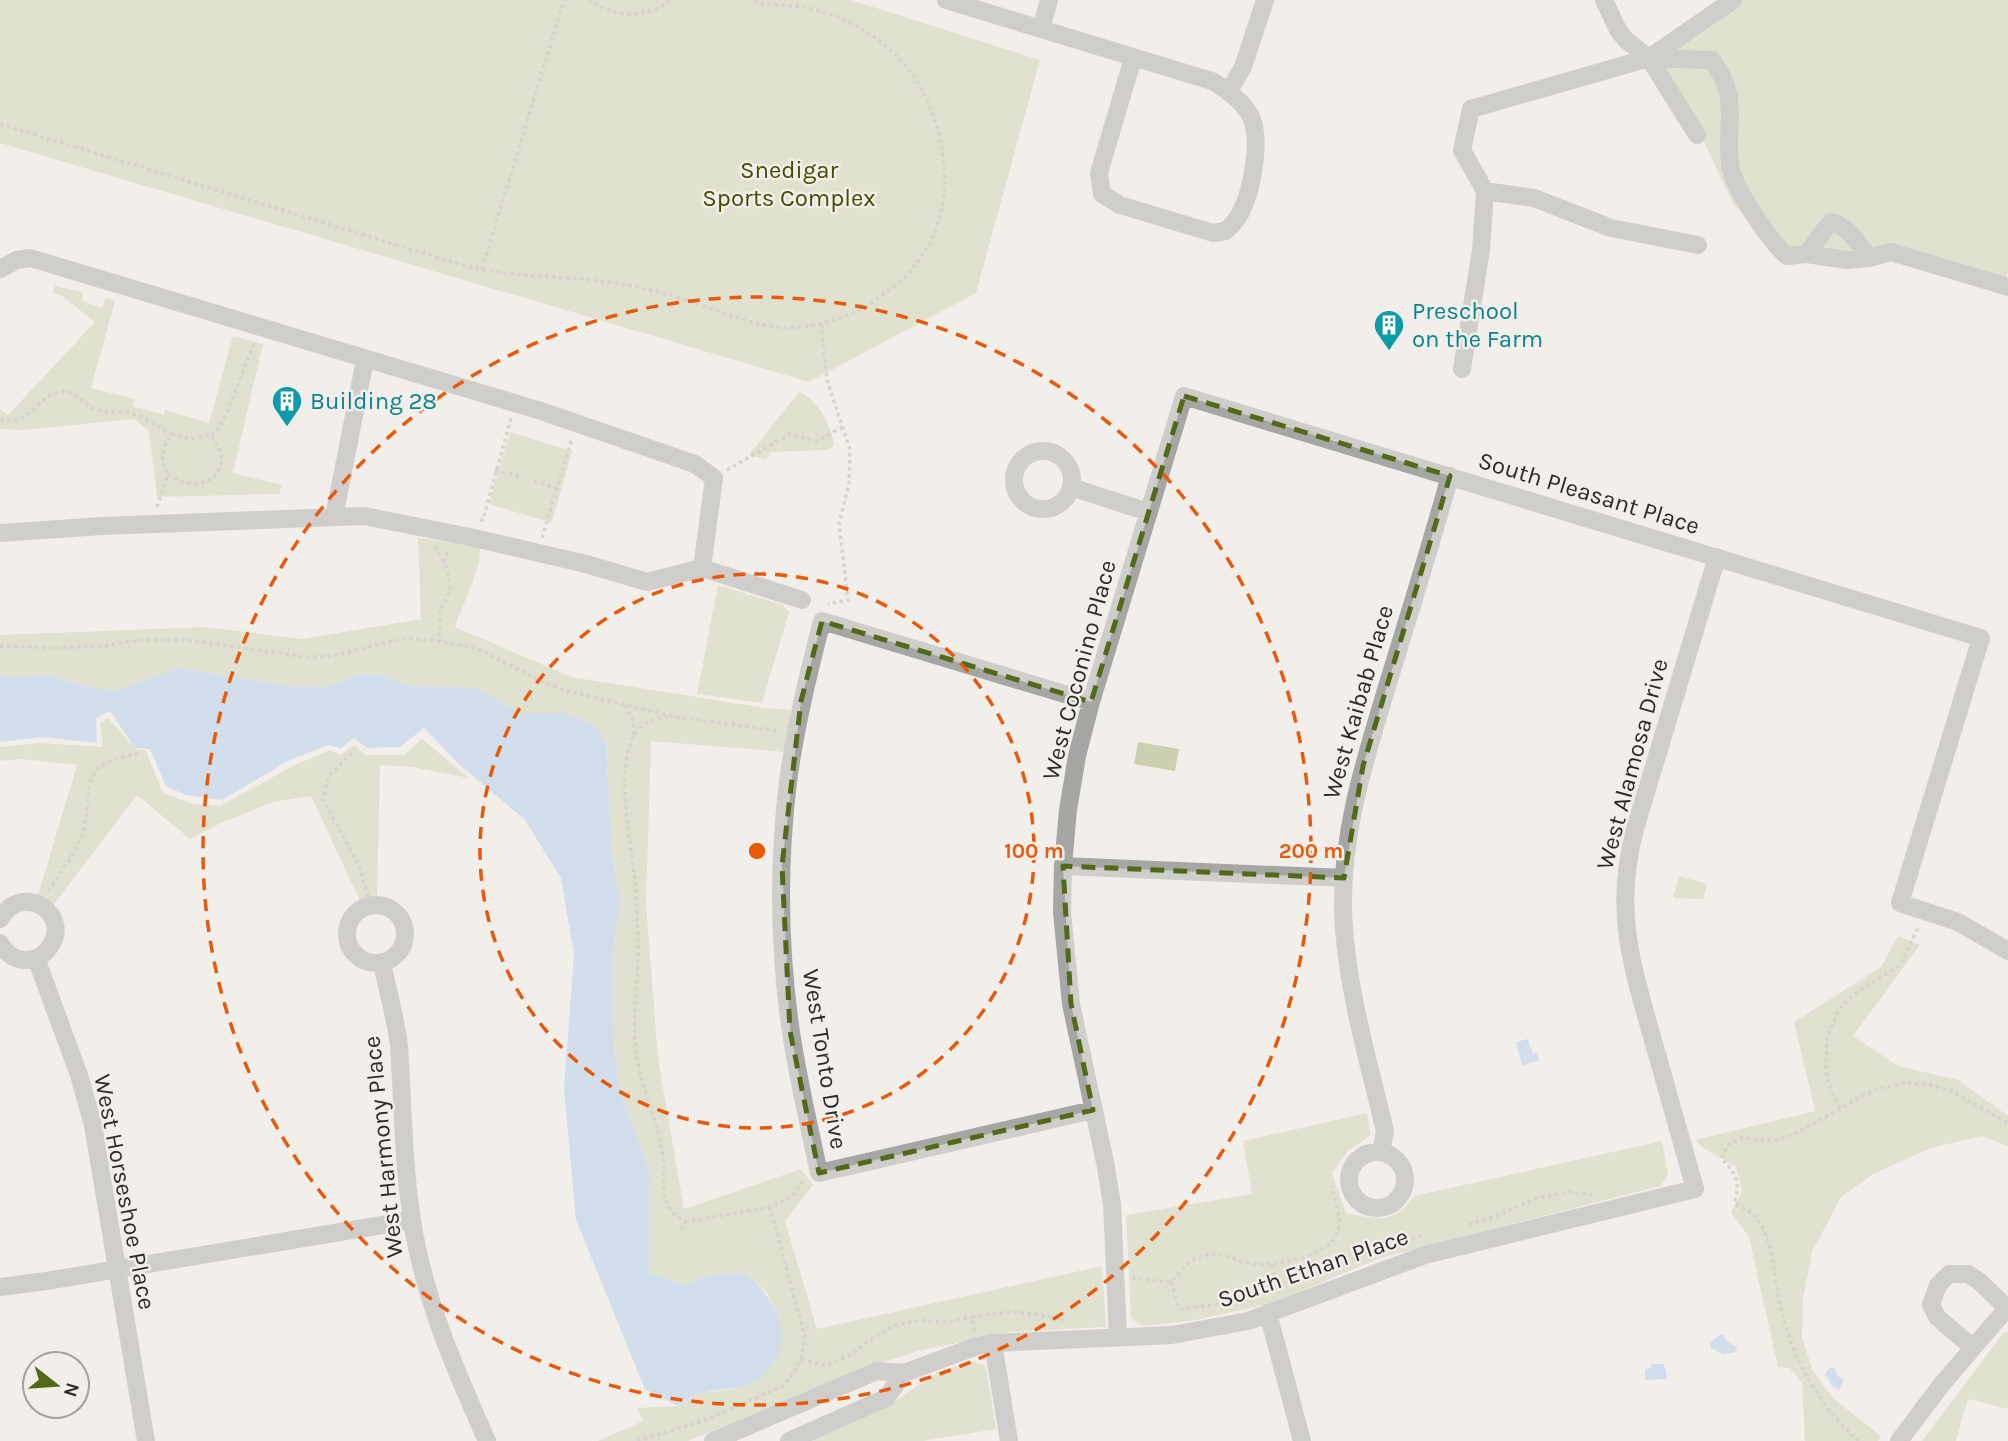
<svg xmlns="http://www.w3.org/2000/svg" width="2008" height="1441" viewBox="0 0 2008 1441" font-family="Karla,sans-serif">
	<style>
		.green { fill: #ccd0b0 }
		.water { fill: #abc9ed }
		.lines { fill: none; stroke-linecap: round; stroke-linejoin: round }
		.path { stroke: #b5b3b0; stroke-width: 3.5; stroke-dasharray: 3.5 3.5; stroke-linecap: butt }
		.street { stroke: #a6a6a4; stroke-width: 18 }
		.marked { fill: none; stroke: #526918; stroke-width: 5; stroke-dasharray: 14 9; stroke-linejoin: round }
		.ring { fill: none; stroke: #e8590c; stroke-width: 3.5; stroke-dasharray: 12 9 }
		.labels { text-anchor: middle; dominant-baseline: central; stroke-width: 5; stroke-linejoin: round; paint-order: stroke }
		.park-label { font-size: 24px; fill: #484c00; stroke: #f2efeb }
		.culture-label { font-size: 24px; fill: #0d838f; stroke: #f2efeb; text-anchor: start }
		.street-label { font-size: 24px; fill: #2c2b29; stroke: #f2efeb }
		.centre { fill: #e8590c; stroke: #f2efeb; stroke-width: 3.5 }
		.ring-label { font-size: 21px; text-anchor: middle; font-weight: bold; fill: #e8590c; stroke: #f2efeb; stroke-width: 5; stroke-linejoin: round; paint-order: stroke }
	</style>
	<rect width="100%" height="100%" fill="#f2efeb"/>
	<path class="green" d="M0,0H851L1040,60L976,293L809,382L0,143Z
		M1731,0H2008V272L2004,285L1891,252L1787,256L1734,205L1700,134L1650,54Z
		M55,286L83,292L82,301L102,308L106,298L115,301L91,388L135,399L133,406L164,415L165,410L209,423L233,336L263,344L233,473L282,485L279,494L157,497L149,431L134,419L23,430L0,429V409L8,415L95,322L62,296L53,293Z
		M799,392C817,399 832,426 834,445L828,450L770,452L766,460L749,455Z
		M510,432L572,451L552,523L489,504Z
		M418,538L480,546C480,576 464,599 455,627L571,677L765,708L791,710L785,752L651,741L646,903L658,1059L684,1209L801,1169L813,1185L785,1221L817,1329L1102,1266L1106,1327L1009,1332L918,1351L857,1371L688,1441H598L643,1421L637,1408L678,1406L700,1393L737,1389L780,1318L767,1293L747,1273L712,1274L683,1285L649,1272L650,1172L619,1089L614,1045L613,955L621,901L612,853L606,743L547,714L520,713L476,688L408,686L384,676L359,674L325,687L290,686L178,668L117,690L88,687L48,675L15,677L0,675V635L206,627L302,639L421,619Z
		M718,585L783,605L789,612L762,703L697,694Z
		M108,718L136,749L146,751L163,793L189,803L220,806L293,766L330,750L340,755L354,745L365,755H404L422,739L469,778L412,767L380,765L377,897L360,901L311,796L273,802L219,824L190,839L137,795L54,904L38,895L77,765L21,759L0,761V747L41,743L103,747L100,723Z
		M1138,742L1179,749L1175,771L1134,764Z
		M1679,876L1707,884L1703,899L1673,898Z
		M1898,936L1920,945L1853,1036L1898,1066L1958,1080L2008,1116V1146L1982,1136L1931,1148L1873,1174L1841,1197L1812,1252L1803,1299L1802,1338L1813,1371L1834,1399L1881,1436L1878,1441H1805L1802,1383L1790,1368L1778,1367L1749,1237L1731,1212L1742,1191L1736,1167L1705,1149L1695,1140L1815,1111L1794,1022L1881,967Z
		M1367,1113L1371,1135L1348,1151L1332,1173L1346,1213C1376,1219 1395,1225 1414,1196L1662,1141L1668,1175L1660,1186L1380,1258L1273,1303L1196,1320L1142,1326L1131,1318L1126,1215L1252,1194L1243,1141Z
		M2004,1332H2008V1409L1968,1399L1956,1441H1922Z
		M973,1361L986,1367L996,1429L923,1441H811L891,1404L938,1372Z"/>
	<path class="water" d="M178,668L290,686L325,687L359,674L384,676L408,686L476,688L520,713H564L595,725L606,743L612,853L621,901L613,955L614,1045L619,1089L650,1172L649,1272L683,1285L712,1274L747,1273C772,1299 799,1334 770,1367C766,1372 761,1379 755,1382C738,1391 720,1388 702,1393C693,1395 685,1401 678,1406L645,1389L576,1220L564,1089L574,954L561,878L525,820L461,766L424,728L400,747L367,748L354,738L341,748L328,745L288,761L222,800L186,795L166,786L150,749L135,748L110,711L96,718L97,743L43,737L0,742V675L15,677L48,675L88,687L117,690Z
		M1528,1039L1533,1053H1537L1539,1060L1522,1066L1516,1042Z
		M1719,1335H1723L1728,1342L1737,1347L1736,1352L1723,1354L1711,1348L1710,1343Z
		M1652,1364H1663L1666,1370L1667,1379L1645,1380V1369L1651,1368Z
		M1830,1367L1835,1369L1837,1376L1844,1379L1839,1390L1832,1386L1825,1374Z"/>
	<g class="lines">
		<path class="path" d="M588,0C614,17 645,20 671,0
			M0,124L469,267C521,279 575,275 627,285C651,290 675,296 698,304C732,315 764,331 800,327C830,324 859,313 883,295C944,252 957,187 934,118C926,92 909,66 888,48C864,27 835,13 803,7C787,4 767,7 751,0
			M482,269L564,0
			M821,324L827,380L850,449L849,484L839,524L848,600L828,604
			M0,420C36,422 33,401 57,392C74,387 82,403 95,409C107,414 121,410 133,414C147,418 158,428 171,434
			M211,435L220,426L226,415L254,343
			M495,470L520,476
			M727,470L790,434L817,441L844,426
			M534,481L557,488
			M157,507L168,474C202,499 240,471 211,435L192,439L171,434C162,449 159,458 168,474
			M480,520H483L511,418
			M542,538L572,438
			M435,547L447,569L450,586L448,596L440,610V641
			M444,562L448,551
			M0,646L52,648L105,646L138,640H188L307,657L331,656L402,639L433,640L476,648L545,683L564,690L676,717
			M625,705L633,719L634,735
			M668,717C655,717 640,724 633,737C616,773 630,836 634,873C637,896 637,920 638,942C639,980 631,1016 636,1053C641,1088 658,1121 663,1156C665,1172 661,1188 667,1203C670,1212 678,1217 685,1222L679,1233
			M676,717L779,731
			M352,753L328,777L323,800L358,863L371,906
			M48,891C58,875 73,858 80,840C98,793 69,764 139,754
			M1840,1108L1829,1086L1826,1066L1827,1038L1839,1009L1854,994L1900,965L1919,926
			M685,1222L770,1207L792,1197L804,1180
			M1469,1224L1499,1215L1537,1198L1570,1192L1592,1195
			M1272,1265L1279,1293
			M1340,1266L1364,1254L1421,1236
			M1132,1278L1172,1282C1181,1271 1191,1257 1205,1255C1223,1252 1237,1261 1253,1264C1275,1266 1327,1257 1337,1234C1343,1219 1335,1201 1331,1186
			M1172,1282L1176,1302L1181,1309L1250,1300
			M974,1331L972,1317C1011,1310 1029,1311 1068,1321
			M801,1360L826,1365L849,1356L874,1337L893,1326L920,1320L945,1322L972,1317
			M637,1441L700,1422L783,1386L796,1369L802,1355L805,1337L770,1207
			M1859,1441C1830,1416 1806,1381 1792,1345C1785,1325 1779,1304 1776,1283C1774,1266 1770,1236 1759,1221C1753,1212 1744,1208 1734,1203C1741,1181 1736,1174 1721,1158L1729,1144L1741,1138L1774,1141L1792,1135L1876,1089L1906,1083L1927,1084L1952,1091L2008,1123"/>
		<path class="street" d="M946,0L1212,81C1226,89 1240,99 1249,113C1263,136 1252,191 1240,214C1237,220 1231,226 1226,231L1213,233L1120,205L1102,194L1099,173L1133,58
			M1604,0L1618,30L1626,40L1649,58L1697,135
			M1041,29L1049,0
			M1649,58L1712,60C1741,100 1725,120 1730,164C1733,188 1769,240 1787,256L1807,254L1846,260L1869,258L1891,252L2008,287
			M1229,91L1243,67L1265,0
			M1485,191L1534,198L1611,228L1698,245
			M1807,254C1816,243 1821,232 1832,222C1850,228 1858,243 1869,258
			M0,269L17,260L30,258L541,411L695,464L714,478L702,568
			M1462,369L1481,250L1485,191L1462,150L1471,109L1649,58L1733,0
			M1014 480a29 29 0 1 1 58 0a29 29 0 1 1-58 0Z
			M1071,487L1148,512
			M334,517L365,360
			M0,533L102,526L364,516L470,537L586,564L647,582L702,568
			M702,568L802,600
			M1091,702L822,621C808,674 795,728 788,782C778,864 779,950 791,1032C798,1079 809,1126 819,1173L1093,1110
			M1063,866L1344,878
			M347 934a29 29 0 1 1 58 0a29 29 0 1 1-58 0Z
			M0,919C22,880 74,915 49,948C44,955 35,960 26,960C14,960 5,952 0,943
			M36,958L79,1075L93,1125L146,1441
			M382,962C387,990 396,1018 399,1046C403,1104 403,1163 412,1220C424,1299 455,1369 487,1441
			M1381,1152L1385,1131C1368,1059 1346,987 1343,912C1341,835 1364,763 1386,690C1408,618 1430,548 1450,476
			M1349 1180a28 28 0 1 1 56 0a28 28 0 1 1-56 0Z
			M0,1287L46,1281L412,1220
			M1268,1313L1302,1441
			M1118,1337L1112,1204L1105,1162L1071,1004L1062,912L1063,866L1068,810L1077,756L1091,702L1184,396L1981,638L1900,903L1958,922L2008,951
			M993,1343L1009,1441
			M1972,1347L1937,1317L1931,1305L1938,1285L1949,1274H1968L1979,1281L2007,1308
			M713,1441L877,1371L904,1373L977,1346L993,1343L1172,1335L1248,1321L1425,1255L1695,1189C1681,1140 1668,1092 1654,1044C1632,965 1613,912 1635,829L1717,557
			M789,1441L886,1398L904,1373
			M1899,1441L1942,1384L2008,1307"/>
	</g>
	<path d="M0 0H2008V1441H0ZM1184,396L1450,476L1363,766L1344,878L1063,866L1071,1004L1093,1110L819,1173L790,1031L782,866L801,701L822,621L1091,702Z" fill="#f2efeb" fill-opacity=".55" fill-rule="evenodd"/>
	<path class="marked" d="M1184,396L1450,476L1363,766L1344,878L1063,866L1071,1004L1093,1110L819,1173L790,1031L782,866L801,701L822,621L1091,702Z"/>
	<g class="ring">
		<circle cx="757" cy="851" r="277"/>
		<circle cx="757" cy="851" r="554"/>
	</g>
	<defs>
		<g id="building-pin" transform="scale(1.575)"><path d="M0 17L-7.5 6A9.5 9.5 0 1 1 7.5 6Z" fill="#0f9aa8" stroke="#f2efeb"/><path d="M-4-6H4V6H1V3H-1V6H-4ZM-2.5-4.3h1.7v1.8h-1.7ZM.8-4.3h1.7v1.8H.8ZM-2.5-1h1.7V.8h-1.7ZM.8-1h1.7V.8H.8Z" fill="#fff"/></g>
	</defs>
	<g fill-rule="evenodd">
		<use href="#building-pin" x="1389" y="325"/>
		<use href="#building-pin" x="287" y="401"/>
	</g>
	<g class="labels">
		<g class="park-label">
			<text x="789" y="170">Snedigar<tspan x="789" dy="28">Sports Complex</tspan></text>
		</g>
		<g class="culture-label">
			<text x="1412" y="311">Preschool<tspan x="1412" dy="28">on the Farm</tspan></text>
			<text x="310" y="401">Building 28</text>
		</g>
		<g class="street-label">
			<text transform="translate(1589 493) rotate(17)">South Pleasant Place</text>
			<text transform="translate(1079 670) rotate(-75)">West Coconino Place</text>
			<text transform="translate(1358 702) rotate(-74)">West Kaibab Place</text>
			<text transform="translate(1632 764) rotate(-75)">West Alamosa Drive</text>
			<text transform="translate(825 1059) rotate(81)">West Tonto Drive</text>
			<text transform="translate(383 1147) rotate(-96)">West Harmony Place</text>
			<text transform="translate(125 1192) rotate(79)">West Horseshoe Place</text>
			<text transform="translate(1313 1268) rotate(-19)">South Ethan Place</text>
		</g>
	</g>
	<circle cx="757" cy="851" r="10" class="centre"/>
	<g class="ring-label">
		<text x="1034" y="858">100 m</text>
		<text x="1311" y="858">200 m</text>
	</g>
	<g transform="translate(56 1385) rotate(107)"><circle r="33" fill="#f2efeb" stroke="#a3a19d" stroke-width="2"/>
	<path d="M0-5L12 26L0 18L-12 26Z" fill="#526918"/>
	<text y="-10" font-size="19" font-weight="bold" text-anchor="middle" fill="#2c2b29">N</text>
	</g>
</svg>
